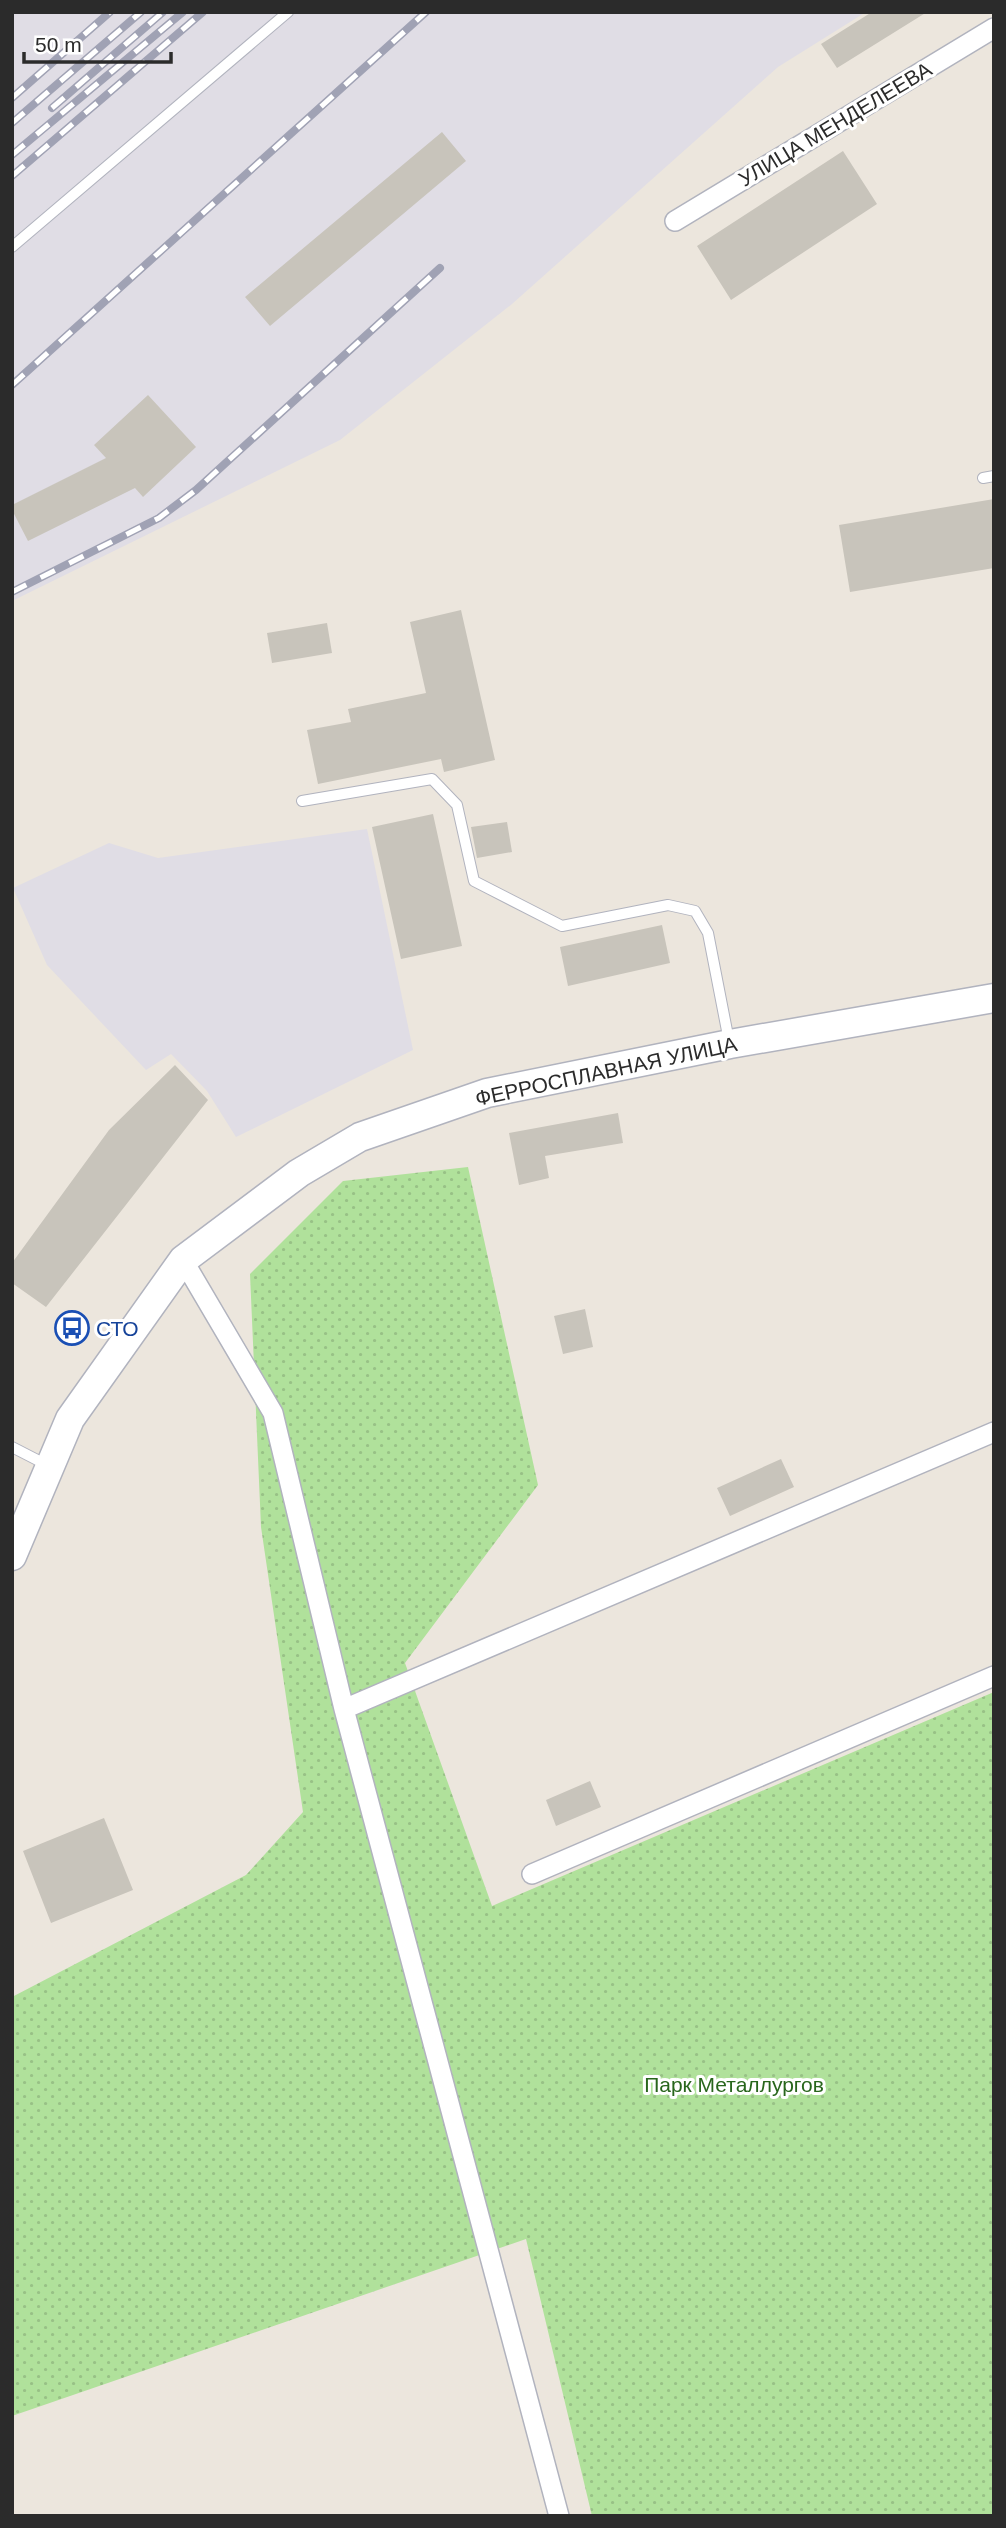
<svg xmlns="http://www.w3.org/2000/svg" width="1006" height="2528" viewBox="0 0 1006 2528" font-family="Helvetica,sans-serif">
	<style>
		.industrial { fill: #e0dde5 }
		.park { fill: url(#park-dots) }
		.building { fill: #c8c4bb }
		.lines { fill: none; stroke-linecap: round; stroke-linejoin: round }
		.service-casing { stroke: #b1b3be; stroke-width: 12 }
		.minor-casing { stroke: #b1b3be; stroke-width: 22 }
		.secondary-casing { stroke: #b1b3be; stroke-width: 31 }
		.service { stroke: #fff; stroke-width: 10 }
		.minor { stroke: #fff; stroke-width: 19 }
		.secondary { stroke: #fff; stroke-width: 28 }
		.rail-casing { stroke: #a0a2b4; stroke-width: 8 }
		.rail { stroke: #fff; stroke-width: 5; stroke-dasharray: 16; stroke-linecap: butt }
		.labels { text-anchor: middle; dominant-baseline: central; stroke-width: 6; stroke-linejoin: round; paint-order: stroke }
		.street-label { font-size: 21px; fill: #2b2b2b; stroke: #fff }
		.transit-label { font-size: 21px; fill: #164399; stroke: #fff; text-anchor: start }
		.park-label { font-size: 21px; fill: #28661c; stroke: #fff }
	</style>
	<defs>
		<pattern id="park-dots" width="8" height="8" patternUnits="userSpaceOnUse" patternTransform="scale(1.75)"><rect width="8" height="8" fill="#b0e19b"/><path d="M2 2h.1M6 6h.1" fill="none" stroke="#98c186" stroke-width="1.8" stroke-linecap="round"/></pattern>
	</defs>
	<rect width="100%" height="100%" fill="#ece6dd"/>
	<path class="industrial" d="M12,12H866L778,67L512,304L340,440L12,601Z
		M367,829L413,1050L236,1137L207,1091L171,1054L146,1070L47,965L13,888L109,843L158,858Z"/>
	<path class="park" d="M468,1167L538,1485L405,1663L492,1906L994,1692V2516H592L526,2239L12,2416V1997L246,1875L303,1812L261,1527L250,1274L343,1181Z"/>
	<path class="building" d="M872,12H927L837,68L821,44Z
		M442,132L466,161L270,326L245,297Z
		M843,151L877,204L731,300L697,246Z
		M148,395L196,447L143,497L135,488L28,541L12,510V505L106,458L94,445Z
		M994,499V568L850,592L839,525Z
		M461,610L495,760L444,772L441,759L318,784L307,730L351,722L348,709L426,693L410,622Z
		M327,623L332,653L272,663L267,633Z
		M433,814L462,946L401,959L372,827Z
		M507,822L512,852L477,858L471,827Z
		M662,925L670,963L568,986L560,947Z
		M175,1065L208,1100L46,1307L12,1283V1263L109,1130Z
		M618,1113L623,1143L545,1156L549,1178L519,1185L509,1133Z
		M585,1309L593,1347L563,1354L554,1316Z
		M781,1459L794,1487L730,1516L717,1488Z
		M590,1781L601,1807L556,1826L546,1800Z
		M104,1818L133,1890L51,1923L23,1851Z"/>
	<g class="lines">
		<g class="service-casing">
			<path id="service" d="M12,247L288,12
				M983,478L994,476
				M302,801L432,779L457,805L474,881L562,926L668,905L695,911L708,933L729,1041
				M12,1447L49,1466"/>
		</g>
		<g class="minor-casing">
			<path id="minor" d="M675,221L994,28
				M183,1260L273,1413L344,1709L559,2516
				M344,1709L994,1432
				M532,1874L994,1676"/>
		</g>
		<g class="secondary-casing">
			<path id="secondary" d="M12,1556L70,1419L183,1260L299,1173L360,1137L487,1093L730,1044L994,998"/>
		</g>
		<use href="#service" class="service"/>
		<use href="#minor" class="minor"/>
		<use href="#secondary" class="secondary"/>
		<g class="rail-casing">
			<path id="rail" d="M12,98L110,12
				M52,108L163,12
				M12,123L141,12
				M12,155L183,12
				M12,176L203,12
				M12,385L426,12
				M12,592L159,518L196,490L440,268"/>
		</g>
		<use href="#rail" class="rail"/>
	</g>
	<defs>
		<g id="bus-ring" transform="scale(1.75)"><circle r="9.5" fill="#fff" stroke="#1a4fb4" stroke-width="1.5"/><path d="M-5-6H5V4H4V6H2V4H-2V6H-4V4H-5ZM-3.5-4V0h7V-4ZM-3.5 1.2v1.5H-2V1.2ZM2 1.2v1.5H3.5V1.2Z" fill="#1a4fb4"/></g>
	</defs>
	<g fill-rule="evenodd">
		<use href="#bus-ring" x="72" y="1328"/>
	</g>
	<g class="labels">
		<g class="street-label">
			<text transform="translate(835 124) rotate(-31)">УЛИЦА МЕНДЕЛЕЕВА</text>
			<text transform="translate(606 1071) rotate(-12)">ФЕРРОСПЛАВНАЯ УЛИЦА</text>
		</g>
		<g class="transit-label">
			<text x="96" y="1328">СТО</text>
		</g>
		<g class="park-label">
			<text x="734" y="2084">Парк Металлургов</text>
		</g>
	</g>
	<rect width="1006" height="2528" fill="none" stroke="#2b2b2b" stroke-width="28"/>
	<path d="M24 52v10h147v-10" fill="none" stroke="#2b2b2b" stroke-width="3.5"/>
	<text x="35" y="52" font-size="21" fill="#2b2b2b" stroke="#ffffff" stroke-width="5" paint-order="stroke">50 m</text>
</svg>
